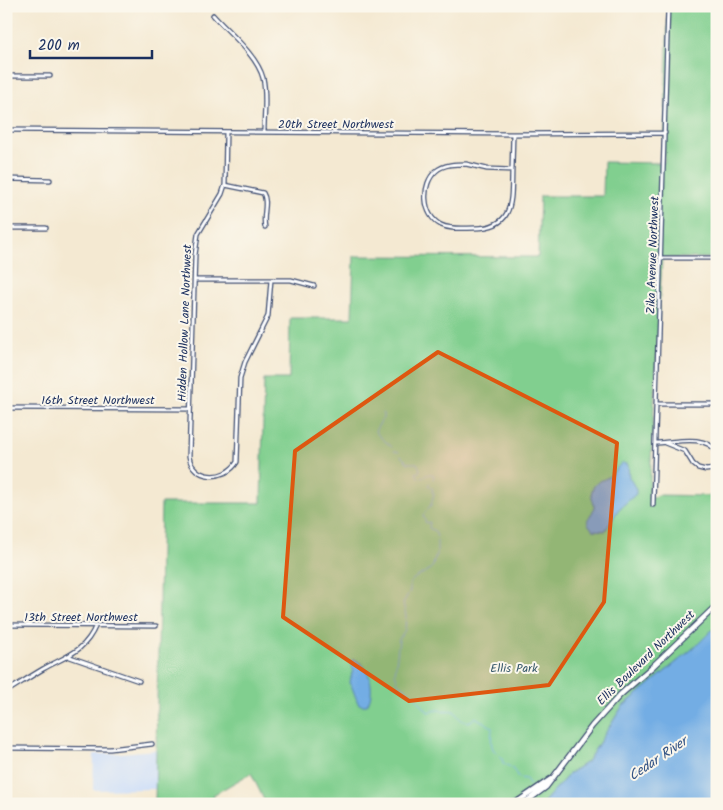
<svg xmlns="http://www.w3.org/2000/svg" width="723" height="810" viewBox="0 0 723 810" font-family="Kalam,sans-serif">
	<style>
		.built { fill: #c9dcf9 }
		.green { fill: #81cf8f; stroke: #4e7f76 }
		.water { fill: #73ade4; stroke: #476ea1 }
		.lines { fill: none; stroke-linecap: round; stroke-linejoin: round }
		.stream { stroke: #73ade4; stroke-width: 1 }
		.street-casing { stroke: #3c4b6f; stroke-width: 5.5 }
		.secondary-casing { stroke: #3c4b6f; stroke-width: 7 }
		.street { stroke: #fff; stroke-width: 3 }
		.secondary { stroke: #fff; stroke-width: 4.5 }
		.marked { fill: #de5710; fill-opacity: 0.2; stroke: #de5710; stroke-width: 4; stroke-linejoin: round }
		.labels { text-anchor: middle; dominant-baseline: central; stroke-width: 4; stroke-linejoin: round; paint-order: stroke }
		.street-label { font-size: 12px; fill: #1b2f5e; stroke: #fbf7ec }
		.park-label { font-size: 12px; fill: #34576a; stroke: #fbf7ec }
		.water-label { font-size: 14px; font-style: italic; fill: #355586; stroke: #fbf7ec }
	</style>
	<rect width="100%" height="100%" fill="#fbf7ec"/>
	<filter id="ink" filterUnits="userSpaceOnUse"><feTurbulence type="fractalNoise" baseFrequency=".02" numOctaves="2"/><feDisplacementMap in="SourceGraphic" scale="10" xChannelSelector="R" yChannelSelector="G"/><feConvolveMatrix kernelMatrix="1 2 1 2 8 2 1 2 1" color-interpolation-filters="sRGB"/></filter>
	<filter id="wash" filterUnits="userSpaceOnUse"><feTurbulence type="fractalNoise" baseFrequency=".0096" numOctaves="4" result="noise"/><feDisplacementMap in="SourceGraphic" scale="20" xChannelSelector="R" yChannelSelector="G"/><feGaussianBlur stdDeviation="1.12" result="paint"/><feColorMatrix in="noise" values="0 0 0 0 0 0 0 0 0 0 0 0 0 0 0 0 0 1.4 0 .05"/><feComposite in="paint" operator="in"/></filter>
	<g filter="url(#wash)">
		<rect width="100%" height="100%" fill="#f4e9d2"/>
		<path class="built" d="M156,750L155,789L93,790L94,754H110Z"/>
		<path class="green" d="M668,6H717V258H662L649,500L657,495L717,496V625L696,646L622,707L587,762L570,773L542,804H266L251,773L213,795L218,804H155L161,503H261L264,379H289L290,318H352L354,256L538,257L540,196H603L604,162L664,163Z"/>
		<path class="water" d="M623,463L628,465L629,477L636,489V494L619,509L605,531L593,530C581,518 592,519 594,507C594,501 590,497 592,491C594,480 605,481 612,474C616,470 618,465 623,463Z
			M717,625V795L713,798V804H542L570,773L587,762L622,707L696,646Z
			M354,659C370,665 376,691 367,705H361L358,703L350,682L353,669L351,661Z"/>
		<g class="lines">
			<path class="stream" d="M383,413V418L375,431L379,436L392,447
				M394,451L399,452
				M401,456L408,463H417L420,469L419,472L416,473L418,477L422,478C426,476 428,472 434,475L433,479
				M430,483L428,485L433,489L432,492L434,493L431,505L423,515L426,523L430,522L429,528L435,531L437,537
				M437,540V555L434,560L433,566C426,574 417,575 410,582V591L403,603L406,616L405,630L399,639L395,673L398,683L411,692L428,712L437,710L454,711C459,717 461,724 471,721L475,717L492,727C492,734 490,743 493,749C497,755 502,754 503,763L512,768L519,778L526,779L530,785"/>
		</g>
	</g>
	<g filter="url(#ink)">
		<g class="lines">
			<g class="street-casing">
				<path id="street" d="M213,15C229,33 257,55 263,78C267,95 264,115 264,132
					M6,76H50
					M6,130L513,134L665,133
					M226,132L225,185L222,194L198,234L195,255L189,456C192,480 225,482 237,462L240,378L245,362L268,316L271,280
					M466,164L487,169L512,170C511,200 515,228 475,228C464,228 451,230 441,225C422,215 421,184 436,171C444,164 456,164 466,164Z
					M512,170L513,134
					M6,179L50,180
					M225,185L263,193C269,203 262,214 265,227
					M6,228H46
					M662,258H717
					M195,280H291L314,286
					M657,404H717
					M6,408L190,409
					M655,443C674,443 704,433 717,452
					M665,443L685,451L693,464L698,468L706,470L714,469L717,466
					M653,505L668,6
					M6,625L156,626
					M70,657L139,681
					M6,692C19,684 31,676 43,669C66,656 85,652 96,625
					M6,748L110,749L152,744"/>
			</g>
			<g class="secondary-casing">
				<path id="secondary" d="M514,804L551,779
					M523,804L546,787L592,726L620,695L652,667L717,605"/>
			</g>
			<use href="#street" class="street"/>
			<use href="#secondary" class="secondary"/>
		</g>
	</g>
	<path class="marked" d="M438,352L617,443L604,602L549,685L409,701L283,617L295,451Z"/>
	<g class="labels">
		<g class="street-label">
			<text x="336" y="124">20th Street Northwest</text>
			<text transform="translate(653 255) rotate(-88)">Zika Avenue Northwest</text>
			<text transform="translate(185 323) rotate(-88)">Hidden Hollow Lane Northwest</text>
			<text x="98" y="400">16th Street Northwest</text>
			<text x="81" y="617">13th Street Northwest</text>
			<text transform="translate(646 658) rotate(-44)">Ellis Boulevard Northwest</text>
		</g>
		<g class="park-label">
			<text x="514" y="668">Ellis Park</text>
		</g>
		<g class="water-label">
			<text transform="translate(658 759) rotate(-34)">Cedar River</text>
		</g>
	</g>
	<rect width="723" height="810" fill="none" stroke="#fbf7ec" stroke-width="25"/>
	<path d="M30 50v8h122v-8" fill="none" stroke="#1b2f5e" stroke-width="2.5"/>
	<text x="38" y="50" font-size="15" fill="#1b2f5e" stroke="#fbf7ec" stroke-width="4" paint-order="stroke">200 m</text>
</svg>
